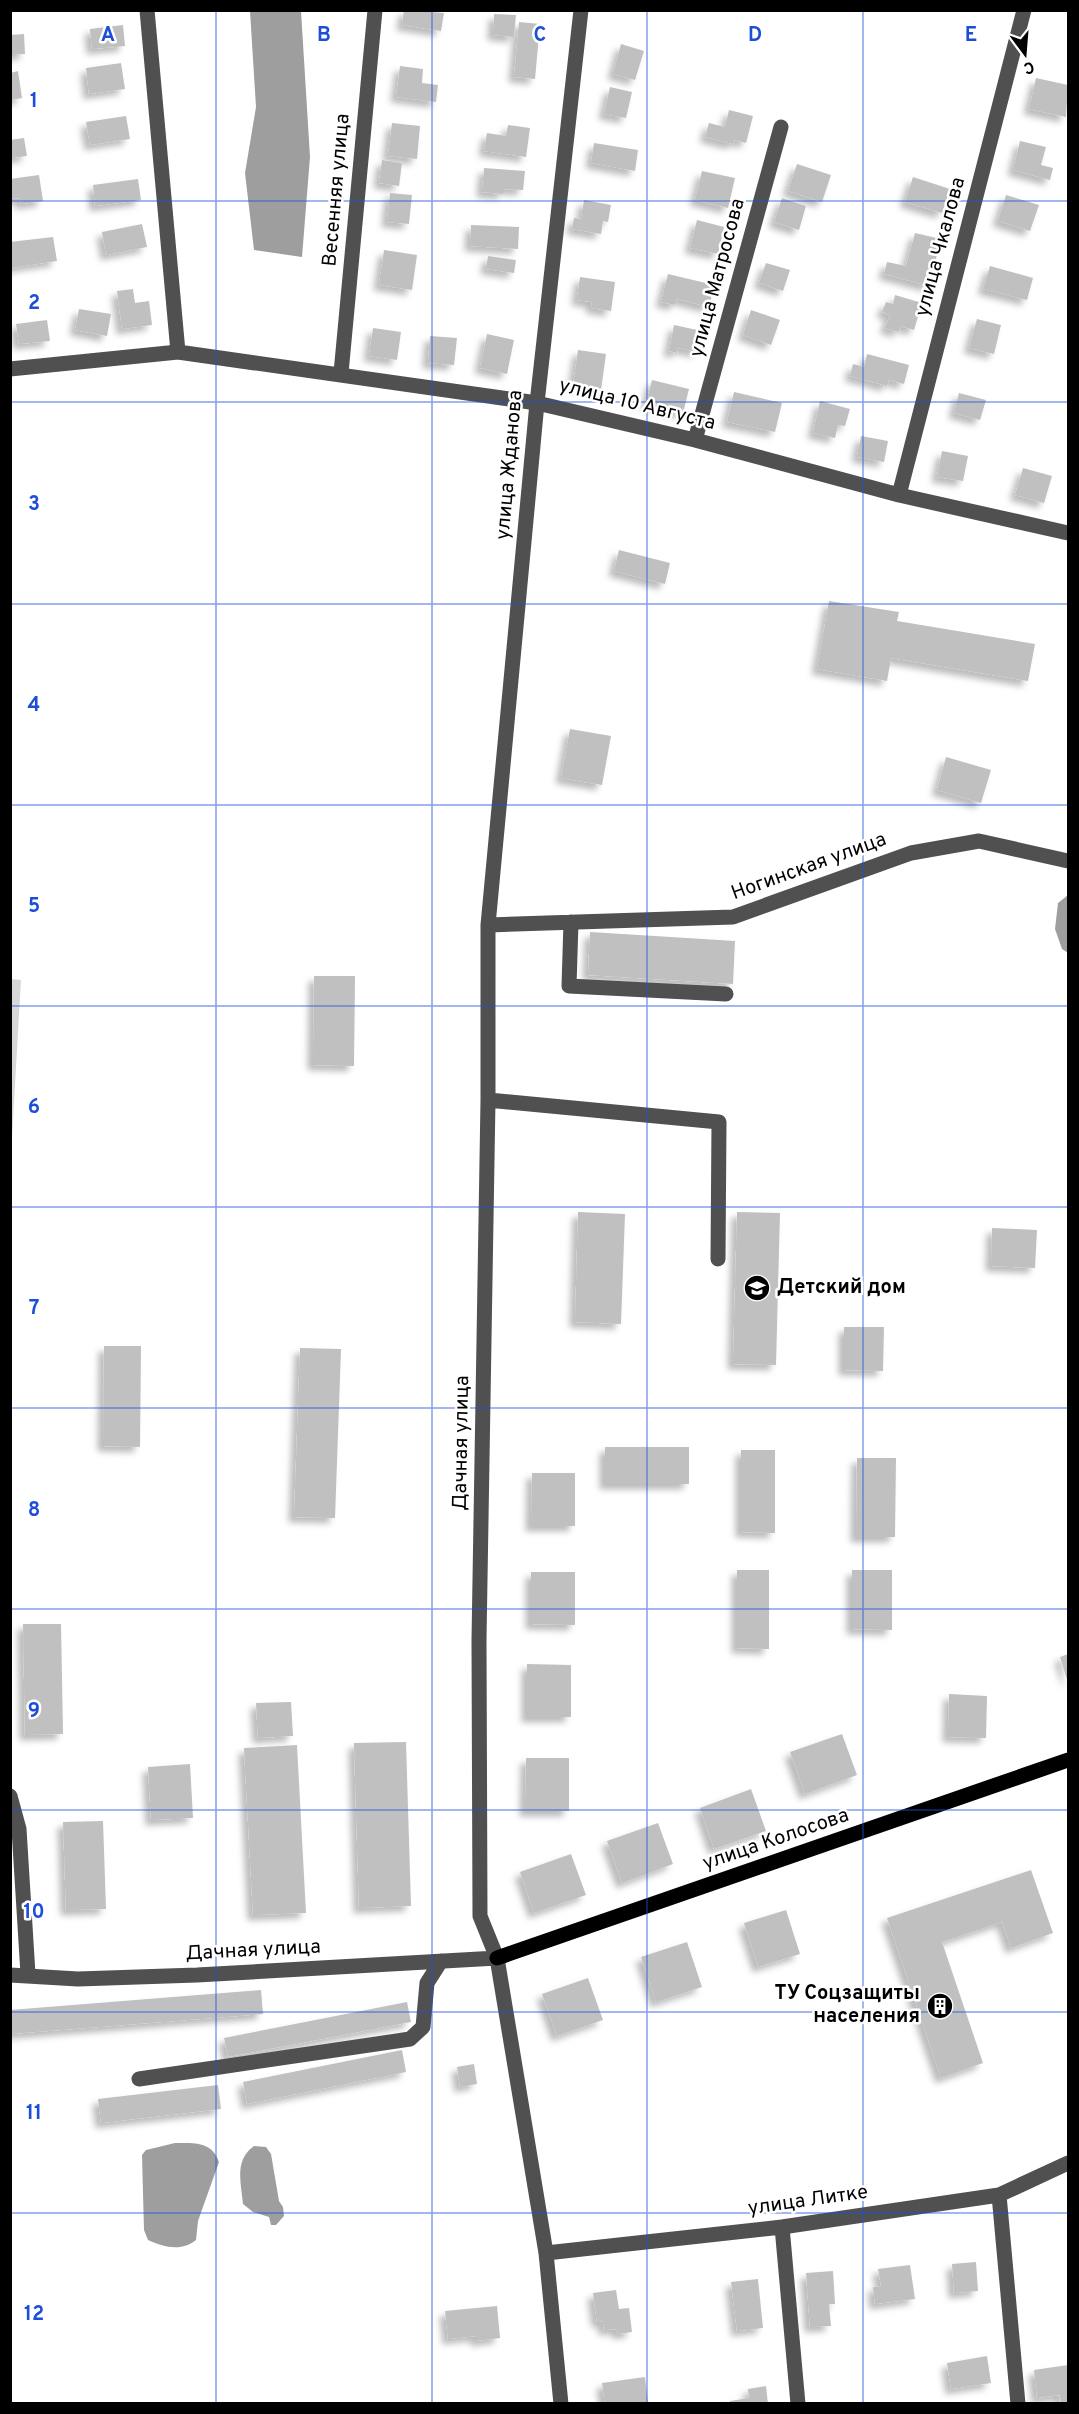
<svg xmlns="http://www.w3.org/2000/svg" width="1079" height="2414" viewBox="0 0 1079 2414" font-family="Overpass,sans-serif">
	<style>
		.green { fill: #d7d7d7 }
		.water { fill: #9e9e9e }
		.building { fill: #c0c0c0; filter: url(#shadow) }
		.lines { fill: none; stroke-linecap: round; stroke-linejoin: round }
		.minor { stroke: #505050; stroke-width: 15 }
		.major { stroke: #000; stroke-width: 15 }
		.grid { fill: none; stroke: #1d4ed8; stroke-width: 1.5; stroke-opacity: 0.55 }
		.labels { text-anchor: middle; dominant-baseline: central; stroke-width: 5; stroke-linejoin: round; paint-order: stroke }
		.street-label { font-size: 20px; fill: #000; stroke: #fff }
		.poi-label { font-size: 20px; font-weight: bold; fill: #000; stroke: #fff; text-anchor: start }
		.grid-label { font-size: 20px; text-anchor: middle; font-weight: bold; fill: #1d4ed8; stroke: #fff; stroke-width: 5; stroke-linejoin: round; paint-order: stroke }
	</style>
	<defs>
		<filter id="shadow"><feDropShadow dx="-5.5" dy="5.5" stdDeviation="3" flood-color="#0004"/></filter>
	</defs>
	<rect width="100%" height="100%" fill="#fff"/>
	<path class="green" d="M11,979L21,980L11,1154L10,979Z"/>
	<path class="water" d="M250,11H301L310,157L302,257L254,250L245,173L256,107Z
		M1068,895V953L1062,949L1055,929L1058,903Z
		M175,2143C194,2143 212,2141 219,2162L198,2221L196,2240C182,2252 163,2247 148,2240L144,2230L142,2155L146,2150Z
		M254,2146L266,2147L271,2154L279,2201L283,2207L284,2216L276,2225H271L269,2217L253,2212L243,2204C241,2183 234,2160 254,2146Z"/>
	<path class="building" d="M404,10L444,13L441,31L402,25Z
		M494,14L516,15L514,37L493,35Z
		M519,22L540,24L535,79L514,77Z
		M123,25L125,46L92,49L90,29Z
		M24,34L25,54L10,55V35Z
		M621,44L644,51L635,80L613,74Z
		M121,63L125,89L89,94L86,68Z
		M400,66L423,69L422,83L438,85L436,102L396,97Z
		M18,71L22,98L10,100V73Z
		M1036,78L1068,85L1066,117L1029,109Z
		M610,87L632,92L626,118L604,114Z
		M729,110L753,116L746,143L734,140L733,144L705,137L709,123L725,127Z
		M126,116L130,139L90,145L86,122Z
		M392,123L420,126L417,159L388,156Z
		M508,125L530,128L526,157L484,151L487,133L506,136Z
		M24,138L27,156L10,158V140Z
		M1020,141L1046,147L1041,165L1053,168L1050,180L1013,170Z
		M594,143L638,150L635,171L591,163Z
		M382,160L402,163L399,186L379,183Z
		M797,164L831,175L822,202L788,191Z
		M484,168L525,171L523,190L503,189V194L482,192Z
		M702,171L735,178L728,208L695,200Z
		M39,175L43,201L21,204L20,198L10,199V179Z
		M913,177L950,189L942,213L905,202Z
		M138,179L141,200L95,206L93,185Z
		M390,193L412,195L409,224L387,222Z
		M1006,195L1039,205L1030,231L998,221Z
		M782,198L806,206L799,230L774,222Z
		M584,200L611,205L608,222L603,221L601,234L572,229L574,218L581,219Z
		M697,220L724,227L718,254L690,248Z
		M142,224L147,247L106,255L102,232Z
		M471,225L519,227L518,249L470,246Z
		M915,233L941,239L929,286L884,274L887,262L906,266Z
		M53,237L57,261L10,268V242Z
		M384,250L417,255L412,290L379,285Z
		M488,256L516,260L514,273L486,269Z
		M766,263L790,270L783,291L759,283Z
		M990,266L1033,278L1027,300L983,289Z
		M668,274L714,285L709,307L677,299L675,305L661,302Z
		M580,277L615,282L611,311L591,308L592,302L577,300Z
		M133,289L135,303L149,301L152,325L122,329L117,291Z
		M895,295L922,303L914,330L900,326L899,332L885,328L890,315L882,312L886,302L893,304Z
		M79,309L111,314L107,336L75,330Z
		M751,310L780,320L771,345L743,335Z
		M977,319L1001,325L994,354L969,348Z
		M47,320L50,341L19,344L16,324Z
		M674,325L702,331L698,352L678,348L677,353L669,351Z
		M373,328L401,332L397,360L369,356Z
		M487,334L514,340L507,374L480,368Z
		M430,336L457,338L454,365L428,363Z
		M578,350L606,354L601,390L573,386Z
		M867,354L909,365L904,384L889,380L887,386L850,376L853,364L864,367Z
		M652,380L689,389L683,413L646,404Z
		M734,392L782,403L775,432L727,422Z
		M959,393L986,400L980,420L954,413Z
		M820,401L850,409L845,426L838,425L835,438L813,433Z
		M861,436L888,441L884,462L857,457Z
		M942,451L968,456L963,481L937,477Z
		M1023,468L1052,476L1044,503L1015,495Z
		M619,550L670,563L665,584L614,571Z
		M829,601L899,612L897,621L1035,644L1028,681L891,658L887,681L817,669Z
		M570,729L611,736L602,785L561,778Z
		M946,757L991,770L981,803L937,790Z
		M590,932L735,941L733,984L588,975Z
		M314,976H355L354,1066L313,1065Z
		M578,1212L625,1214L621,1324L575,1322Z
		M737,1212L780,1213L776,1365L733,1364Z
		M992,1228L1037,1230L1035,1268L991,1266Z
		M844,1327H884L883,1371L844,1370Z
		M104,1346H141L140,1447L103,1446Z
		M300,1348L341,1349L335,1518L294,1517Z
		M605,1447H689V1484H605Z
		M741,1450H775V1533L741,1532Z
		M857,1458H896L895,1537H856Z
		M532,1473H575V1526H531Z
		M737,1570H769V1649L737,1648Z
		M852,1570H892V1630L852,1629Z
		M531,1572H575V1625L531,1624Z
		M23,1624H61L63,1734L25,1735Z
		M1068,1654V1683L1060,1657Z
		M527,1664L571,1665V1717H527Z
		M949,1694L987,1696L986,1738L948,1737Z
		M291,1702L293,1736L258,1738L256,1703Z
		M842,1734L857,1775L805,1794L790,1752Z
		M406,1742L411,1906L359,1908L354,1743Z
		M297,1745L306,1913L253,1915L244,1748Z
		M526,1758H569V1811H525Z
		M190,1764L193,1818L151,1820L148,1767Z
		M751,1789L766,1831L714,1849L700,1808Z
		M103,1821L106,1909L66,1910L63,1822Z
		M658,1823L673,1864L622,1883L607,1841Z
		M571,1854L586,1895L534,1913L520,1872Z
		M1031,1870L1053,1933L1011,1948L1002,1922L942,1942L983,2063L941,2078L887,1918Z
		M786,1910L800,1954L758,1967L744,1923Z
		M687,1942L702,1987L656,2002L641,1957Z
		M588,1978L603,2020L557,2036L542,1994Z
		M261,1990L263,2014L10,2034V2010Z
		M407,2002L411,2022L228,2057L224,2038Z
		M402,2050L406,2072L247,2104L243,2082Z
		M474,2064L477,2084L460,2087L457,2067Z
		M218,2085L221,2109L101,2123L98,2099Z
		M976,2262L978,2291L954,2293L952,2264Z
		M910,2265L915,2299L875,2304L873,2287L881,2286L878,2269Z
		M833,2271L835,2304H829L831,2326L810,2327L806,2273Z
		M758,2279L763,2328L737,2331L731,2282Z
		M616,2290L619,2309L629,2308L632,2332L618,2334L617,2329L604,2330L603,2321L597,2322L593,2293Z
		M497,2306L500,2338L476,2341V2336L448,2339L445,2311Z
		M987,2356L991,2383L951,2389L947,2363Z
		M1068,2365V2404H1061L1060,2395L1037,2398L1034,2370Z
		M645,2377L648,2403L605,2404L602,2383Z
		M766,2386L768,2404H731L730,2401L749,2398L748,2389Z"/>
	<g class="lines">
		<path class="minor" d="M147,10L178,352
			M10,369L178,352L537,403L695,440L899,495L1068,533
			M341,373L375,10
			M695,440L781,127
			M899,495L1024,10
			M571,922L569,986L726,994
			M488,925L733,917L911,853L979,841L1068,861
			M488,1100L719,1122L718,1259
			M10,1796L19,1829L28,1974
			M10,1975L78,1979L197,1975L497,1958
			M139,2079L410,2039L423,2027L427,1983L441,1961
			M999,2195L1018,2404
			M782,2227L798,2404
			M546,2253L782,2227L999,2195L1068,2163
			M561,2404L546,2253L497,1958L480,1916L479,1640L488,1100V925L537,403L581,10"/>
		<path class="major" d="M497,1958L1068,1760"/>
	</g>
	<path class="grid" d="M216,10V2404M432,10V2404M647,10V2404M863,10V2404M10,201H1068M10,402H1068M10,604H1068M10,805H1068M10,1006H1068M10,1207H1068M10,1408H1068M10,1609H1068M10,1810H1068M10,2012H1068M10,2213H1068"/>
	<defs>
		<g id="school-disc" transform="scale(1.35)"><circle r="9.5" fill="#000" stroke="#fff"/><path d="M0-5L7-2L0 1L-7-2ZM-4 1L0 2.5L4 1V4Q0 6-4 4Z" fill="#fff"/></g>
		<g id="building-disc" transform="scale(1.35)"><circle r="9.5" fill="#000" stroke="#fff"/><path d="M-4-6H4V6H1V3H-1V6H-4ZM-2.5-4.3h1.7v1.8h-1.7ZM.8-4.3h1.7v1.8H.8ZM-2.5-1h1.7V.8h-1.7ZM.8-1h1.7V.8H.8Z" fill="#fff"/></g>
	</defs>
	<g fill-rule="evenodd">
		<use href="#school-disc" x="757" y="1288"/>
		<use href="#building-disc" x="940" y="2006"/>
	</g>
	<g class="labels">
		<g class="street-label">
			<text transform="translate(337 190) rotate(-85)">Весенняя улица</text>
			<text transform="translate(941 247) rotate(-75)">улица Чкалова</text>
			<text transform="translate(718 278) rotate(-75)">улица Матросова</text>
			<text transform="translate(637 405) rotate(14)">улица 10 Августа</text>
			<text transform="translate(510 465) rotate(-85)">улица Жданова</text>
			<text transform="translate(809 867) rotate(-20)">Ногинская улица</text>
			<text transform="translate(462 1443) rotate(-89)">Дачная улица</text>
			<text transform="translate(776 1840) rotate(-19)">улица Колосова</text>
			<text transform="translate(253 1951) rotate(-3)">Дачная улица</text>
			<text transform="translate(808 2201) rotate(-8)">улица Литке</text>
		</g>
		<g class="poi-label">
			<text x="777" y="1288">Детский дом</text>
			<text x="920" y="1994" text-anchor="end">ТУ Соцзащиты<tspan x="920" dy="23">населения</tspan></text>
		</g>
	</g>
	<g class="grid-label">
		<text x="108" y="41">A</text>
		<text x="324" y="41">B</text>
		<text x="540" y="41">C</text>
		<text x="755" y="41">D</text>
		<text x="971" y="41">E</text>
		<text x="34" y="107">1</text>
		<text x="34" y="309">2</text>
		<text x="34" y="510">3</text>
		<text x="34" y="711">4</text>
		<text x="34" y="912">5</text>
		<text x="34" y="1113">6</text>
		<text x="34" y="1314">7</text>
		<text x="34" y="1516">8</text>
		<text x="34" y="1717">9</text>
		<text x="34" y="1918">10</text>
		<text x="34" y="2119">11</text>
		<text x="34" y="2320">12</text>
	</g>
	<rect width="1079" height="2414" fill="none" stroke="#000000" stroke-width="24"/>
	<g transform="translate(1025 54) rotate(164)" stroke="#ffffff" stroke-width="4.5" paint-order="stroke">
	<path d="M0-4.5L10 22L0 15L-10 22Z" fill="#000000"/>
	<text y="-9" font-size="16" font-weight="bold" text-anchor="middle" fill="#000000">С</text>
	</g>
</svg>
